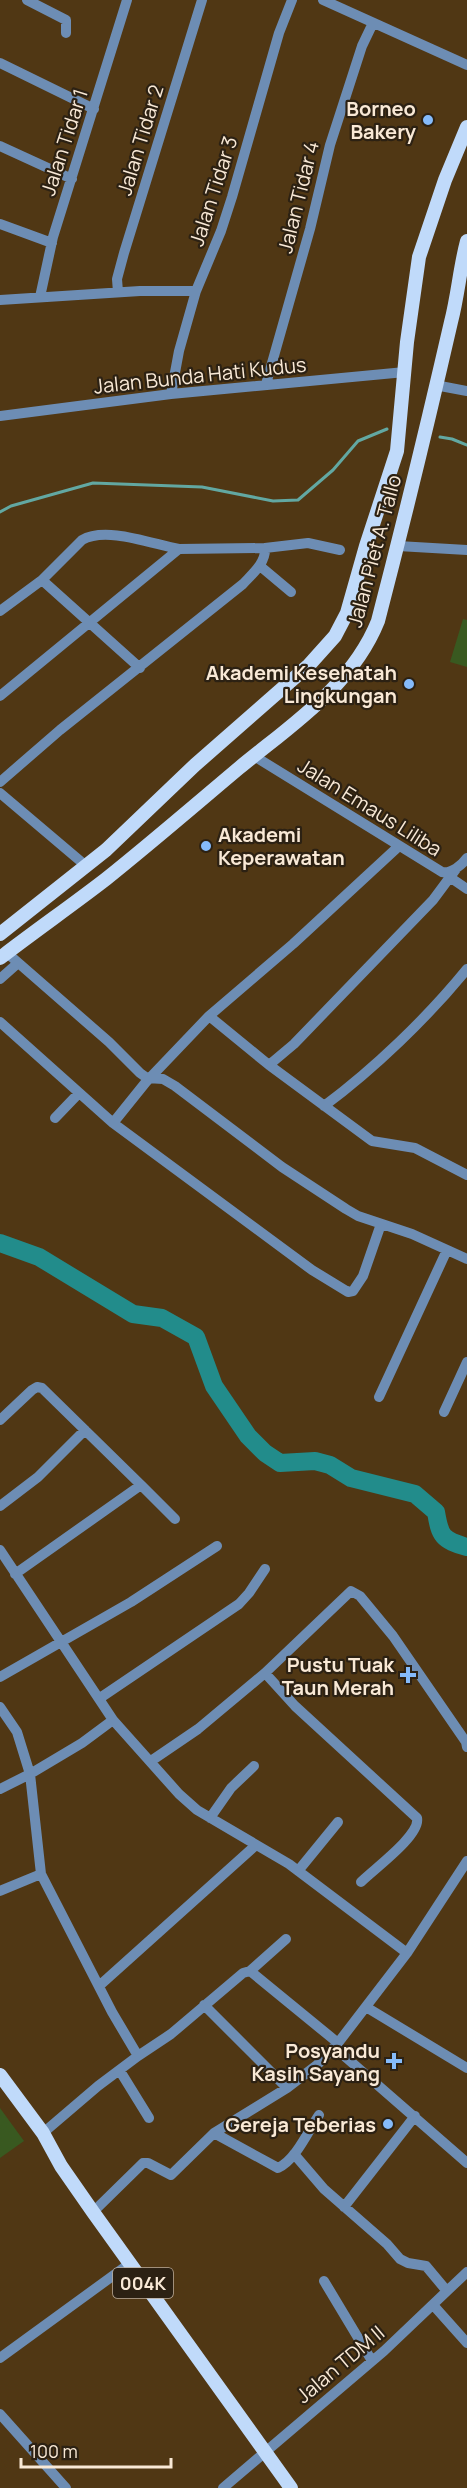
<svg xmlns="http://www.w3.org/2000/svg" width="467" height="2488" viewBox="0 0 467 2488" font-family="Manrope,sans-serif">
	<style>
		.green { fill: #395920 }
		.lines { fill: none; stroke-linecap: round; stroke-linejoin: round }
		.stream { stroke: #62a8a2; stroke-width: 3 }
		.river { stroke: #228c8b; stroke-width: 18 }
		.minor { stroke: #6d8db4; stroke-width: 10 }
		.major { stroke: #c0dafa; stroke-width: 14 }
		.poi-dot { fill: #85bbfb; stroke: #2c2113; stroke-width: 2 }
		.labels { text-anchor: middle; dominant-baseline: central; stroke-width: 4.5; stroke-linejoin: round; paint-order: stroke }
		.shield { fill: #2c2113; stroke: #bcad9c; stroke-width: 1.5 }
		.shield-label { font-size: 18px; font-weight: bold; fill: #f9e9d6 }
		.poi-label { font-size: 20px; font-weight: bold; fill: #f9e9d6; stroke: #2c2113; text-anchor: end }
		.street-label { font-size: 20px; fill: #f9e9d6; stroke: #2c2113 }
	</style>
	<rect width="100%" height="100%" fill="#503714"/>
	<path class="green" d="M463,619L467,620V667L450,662Z
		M0,2108L24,2141L0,2158Z"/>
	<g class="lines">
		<path class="stream" d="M440,437L452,439L467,445
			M0,512L11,506L93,483L202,487L273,501L298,500L333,470L358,441L387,429"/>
		<path class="river" d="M0,1243L39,1257L133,1314L162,1318L196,1337L214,1386L248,1436L265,1453L280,1463L315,1461L330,1465L351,1478L415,1494L436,1512C440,1536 442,1540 467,1547"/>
		<path class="minor" d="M27,0L66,20V33
			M323,0L467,65
			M0,63L94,109
			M0,146L72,179
			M0,224L52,243
			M118,292L117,279L124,253L202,0
			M40,297L53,237L127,0
			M0,300L140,291H196
			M266,384L310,229L330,145L362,46L373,23
			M435,385L467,391
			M171,394L179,351L196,291L221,231L232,197L279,33L292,0
			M0,416L171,394L405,372
			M398,546L467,550
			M265,548L308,543L340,550
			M260,566L291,592
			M42,580L140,668
			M0,611L42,580L82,540C106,526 152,544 179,549
			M0,696L179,549L265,548C266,563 252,574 243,584L60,730L0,782
			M254,756L442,872C451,874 462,865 467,858
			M0,793L85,865
			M451,878L467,889
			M7,953L109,1042L140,1073L147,1078L163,1079L175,1086L282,1167L346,1209L358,1216L412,1234L467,1259
			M0,979L18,963
			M209,1016L269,1065L372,1141L415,1148L467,1175
			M0,1022L113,1123L312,1270L348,1292L353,1291L363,1276L381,1224
			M269,1065L294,1044L433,900L456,869
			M324,1106C374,1069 428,1017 467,969
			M55,1118L79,1093
			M113,1123L146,1082L209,1016L293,944L399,846
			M379,1397L447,1250
			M444,1412L467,1362
			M0,1420L32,1390L37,1387L42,1388L141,1485L15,1574
			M141,1485L175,1519
			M0,1506L38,1477L85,1430
			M0,1550L113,1720L179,1794L197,1810L289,1864L407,1953
			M265,1673L295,1706L417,1818C421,1835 374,1869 361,1882
			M0,1677L131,1602L217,1546
			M100,1698L239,1604L249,1593L265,1569
			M0,1707L17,1732L30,1774L0,1789
			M151,1761L198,1729L265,1673L351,1591L360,1596L393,1636L466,1742L467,1747
			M210,1818L231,1788L254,1766
			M298,1871L338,1822
			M41,1874L112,2012L138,2056L98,2086L43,2133
			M0,1891L41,1874L30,1774L82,1743L113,1720
			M250,1971L286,1939
			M99,1986L256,1845
			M204,2005L287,2088
			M366,2007L467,2068
			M334,2047L467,2163
			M138,2056L171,2034L243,1973L250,1971L338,2043
			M120,2071L149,2118
			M214,2133L278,2168C296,2160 308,2131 319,2115
			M294,2154L324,2189L387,2244L400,2259L408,2263L426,2266L446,2290
			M344,2207L415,2116
			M93,2212L143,2163H148L171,2175L214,2133L287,2088L317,2065L338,2043L407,1953L467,1861
			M324,2281L372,2361
			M434,2306L467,2343
			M0,2358L129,2264
			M0,2414L66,2488
			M223,2488L384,2351L467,2272"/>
		<path class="major" d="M0,934L106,850L195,765L309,665L335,636L347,613L366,546L397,451L407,342L419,257L445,180L467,127
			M0,958C35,931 71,906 106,879C151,843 195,805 239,768C291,725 352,686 378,621C404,521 428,422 451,322C458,295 460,267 467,241
			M0,2075L43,2133L61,2166L93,2212L291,2488"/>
	</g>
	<g class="poi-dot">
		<circle cx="428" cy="120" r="6"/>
		<circle cx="409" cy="684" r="6"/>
		<circle cx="206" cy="846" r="6"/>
		<path d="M405 1666h6v6h6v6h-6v6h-6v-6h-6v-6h6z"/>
		<path d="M391 2052h6v6h6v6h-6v6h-6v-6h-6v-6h6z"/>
		<circle cx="388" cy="2124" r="6"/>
	</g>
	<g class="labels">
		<rect class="shield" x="113" y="2268" width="60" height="30" rx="4.5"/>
		<g class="shield-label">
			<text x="143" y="2283">004K</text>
		</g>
		<g class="poi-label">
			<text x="416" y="108">Borneo<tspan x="416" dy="23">Bakery</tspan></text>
			<text x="397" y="672">Akademi Kesehatah<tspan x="397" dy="23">Lingkungan</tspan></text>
			<text x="218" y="834" text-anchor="start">Akademi<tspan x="218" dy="23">Keperawatan</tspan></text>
			<text x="394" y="1664">Pustu Tuak<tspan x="394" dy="23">Taun Merah</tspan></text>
			<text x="380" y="2050">Posyandu<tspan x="380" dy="23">Kasih Sayang</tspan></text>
			<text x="376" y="2124">Gereja Teberias</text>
		</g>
		<g class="street-label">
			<text transform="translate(140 140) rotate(-73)">Jalan Tidar 2</text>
			<text transform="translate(64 142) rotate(-72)">Jalan Tidar 1</text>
			<text transform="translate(213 191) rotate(-72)">Jalan Tidar 3</text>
			<text transform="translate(298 197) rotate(-76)">Jalan Tidar 4</text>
			<text transform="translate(200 375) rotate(-6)">Jalan Bunda Hati Kudus</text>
			<text transform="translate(374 551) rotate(-75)">Jalan Piet A. Tallo</text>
			<text transform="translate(370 807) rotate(32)">Jalan Emaus Liliba</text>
			<text transform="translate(340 2364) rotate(-40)">Jalan TDM II</text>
		</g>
	</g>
	<path d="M21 2458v9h150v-9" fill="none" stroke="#f9e9d6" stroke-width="3"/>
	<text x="30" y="2458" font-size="18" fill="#f9e9d6" stroke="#2c2113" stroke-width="4.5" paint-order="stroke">100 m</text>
</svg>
